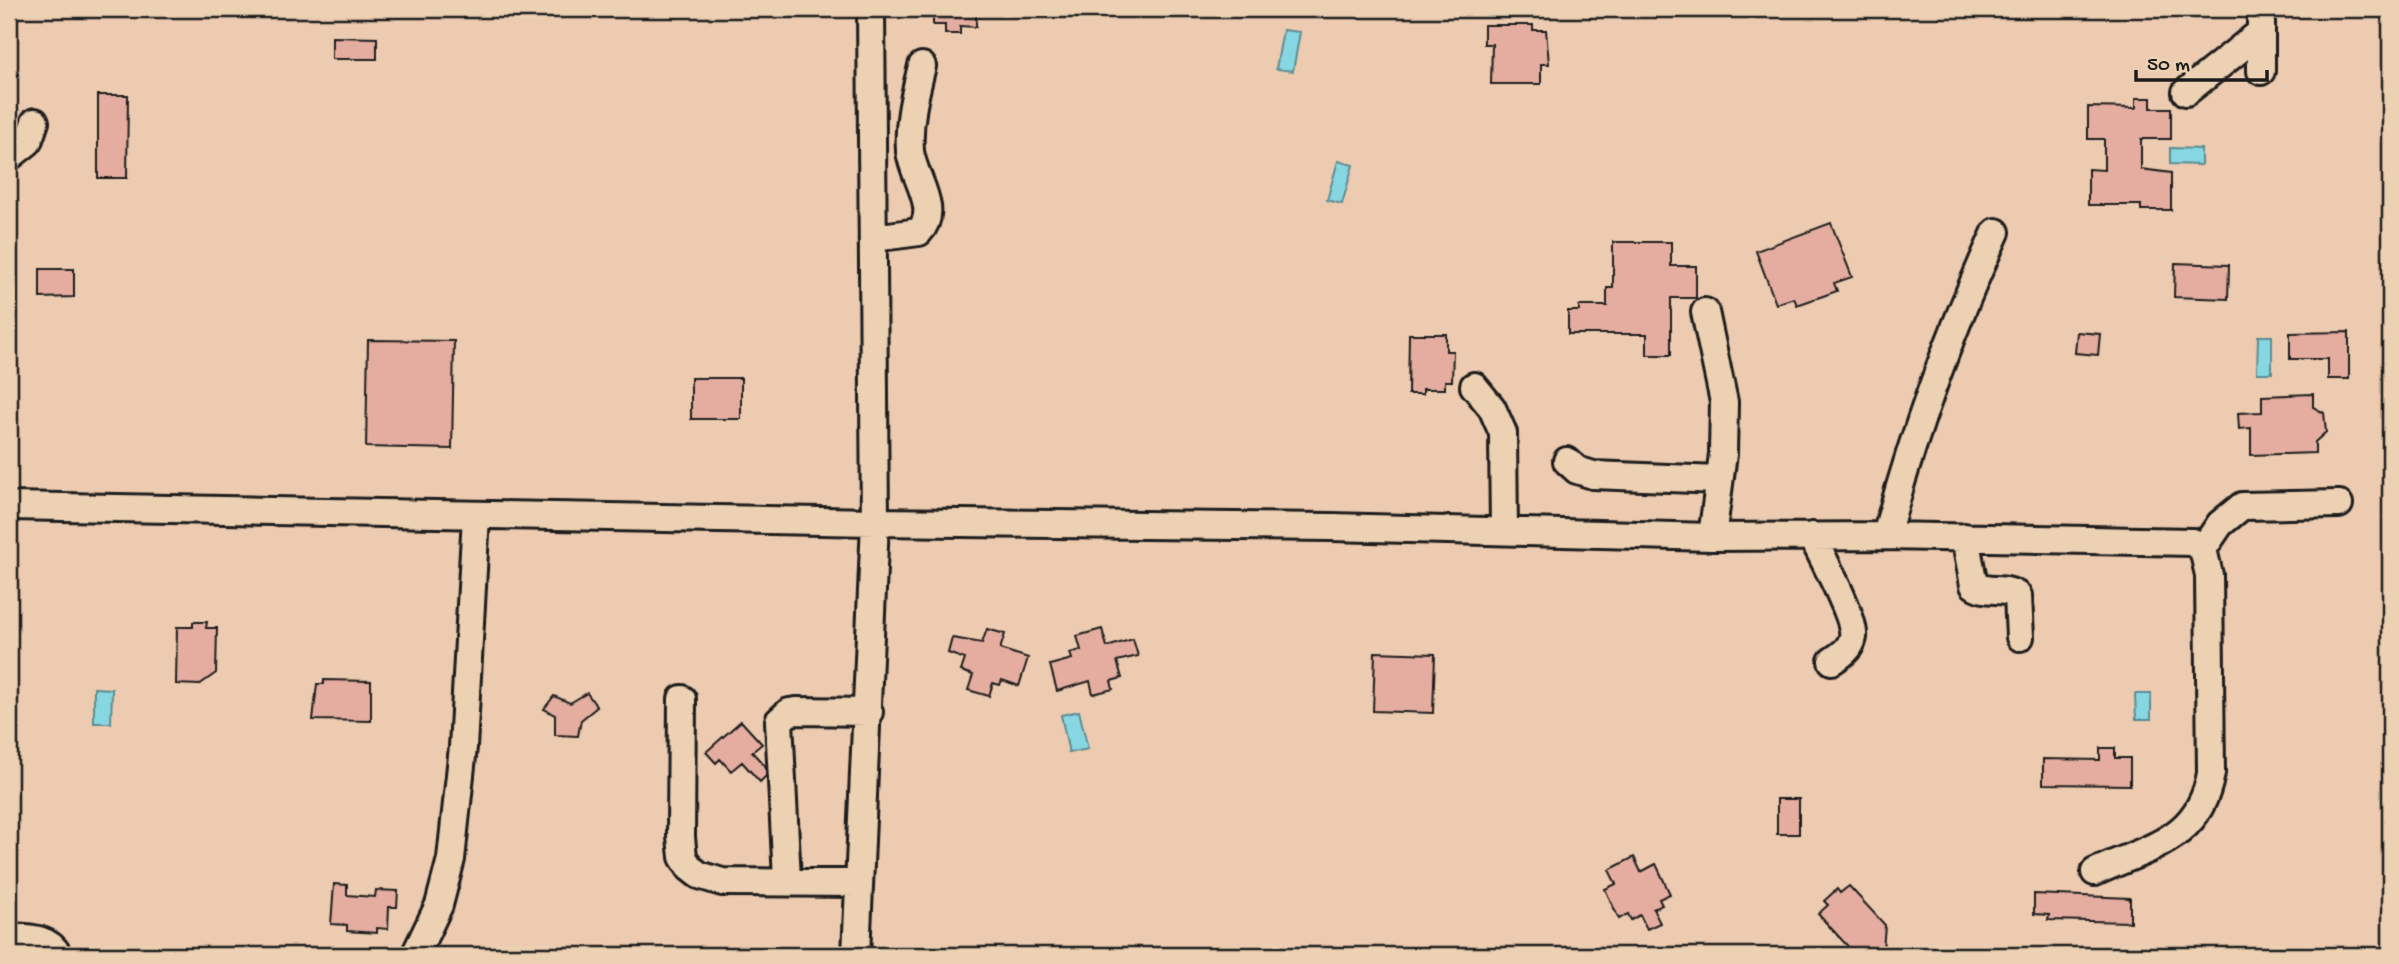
<svg xmlns="http://www.w3.org/2000/svg" width="2399" height="964" viewBox="0 0 2399 964" font-family="'Gochi Hand',sans-serif">
	<style>
		.water { fill: #87d7e2; stroke: #5c8c93; stroke-width: 2 }
		.building { fill: #e4ada0; stroke: #1c1c1c; stroke-width: 2 }
		.lines { fill: none; stroke-linecap: round; stroke-linejoin: round }
		.minor-casing { stroke: #1c1c1c; stroke-width: 32 }
		.minor { stroke: #ecd1b3; stroke-width: 26 }
	</style>
	<rect width="100%" height="100%" fill="#eccbb0"/>
	<filter id="ink" filterUnits="userSpaceOnUse"><feTurbulence type="fractalNoise" baseFrequency=".0143" numOctaves="2"/><feDisplacementMap in="SourceGraphic" scale="14" xChannelSelector="R" yChannelSelector="G"/><feConvolveMatrix kernelMatrix="1 2 1 2 8 2 1 2 1" color-interpolation-filters="sRGB"/></filter>
	<g filter="url(#ink)">
		<path class="water" d="M1283,30L1300,32L1293,71L1276,69Z
			M2170,148L2201,149V165L2170,164Z
			M1338,161L1353,165L1342,204L1327,200Z
			M2258,336H2272V373H2257Z
			M94,688L112,689L111,723H94Z
			M2135,694H2151V719H2136Z
			M1079,711L1088,749L1069,753L1061,715Z"/>
		<path class="building" d="M933,9H976V27L960,26V34H945V25H933Z
			M1484,25H1533V30H1546L1549,64H1541V84H1491L1492,44H1484Z
			M332,37L377,38V59H332Z
			M98,95H128L127,178H98Z
			M2136,98H2151V108H2171V139H2141V169L2171,173V210H2141V205H2088V169L2104,170V139H2088V107L2136,108Z
			M1831,223L1852,277L1834,283L1837,291L1823,296L1797,305L1794,298L1776,304L1756,251Z
			M1613,242H1671V266H1696V298H1671V355H1647V334H1568V311H1579V306H1607V288H1613Z
			M2175,263L2229,265L2228,299L2174,297Z
			M40,269H74V297L40,298Z
			M2077,332L2100,334L2098,355L2075,353Z
			M2349,332V379H2328V359H2290V333Z
			M1409,334H1446V351H1453L1452,381H1445V389H1423V394H1408Z
			M368,340L454,341L452,449L366,447Z
			M691,378H741V419H691Z
			M2313,394V407L2324,413L2326,432L2315,442V453L2251,455V428L2239,429L2238,413L2262,412V396Z
			M193,622H207L206,628H217L216,673L199,685L176,684L177,627H193Z
			M987,629L1005,634L1000,649L1028,658L1019,686L1002,680L1000,685L993,683L989,696L968,690L973,675L961,671L965,659L948,653L952,638L982,643Z
			M1102,629L1107,647L1133,639L1138,656L1117,661L1122,678L1111,681L1113,689L1093,694L1090,681L1057,691L1050,665L1072,659L1070,653L1081,650L1077,636Z
			M1375,652L1435,654L1433,713L1373,711Z
			M324,680L371,681V721L313,720L317,684H324Z
			M587,693L597,707L581,720L578,736L555,735V715L544,709L554,696L570,703Z
			M741,721L762,744L752,752L766,767V776L760,782L742,762L731,771L720,759L716,763L706,752Z
			M2100,748H2115V758H2130V785L2043,784V759L2100,760Z
			M1777,799H1799V834H1777Z
			M1634,857L1641,872L1656,864L1670,894L1659,899L1662,905L1653,909L1660,923L1647,929L1640,915L1631,920L1628,914L1619,919L1605,889L1616,884L1609,870Z
			M334,884L347,885V895L375,897L376,890L398,891L397,907H389L388,929L377,928V933L347,931V925L331,924Z
			M1849,886L1885,925L1883,950L1856,949L1853,952L1818,914L1828,905L1824,901L1837,889L1840,893Z
			M2034,894L2130,898V922L2048,920L2049,915L2034,914Z"/>
		<g class="lines">
			<g class="minor-casing">
				<path id="minor" d="M2261,9V71
					M2186,92L2261,32
					M9,157L28,142L35,122
					M873,238L919,232C941,209 913,178 910,151C908,121 915,94 922,66
					M1705,312L1724,402L1723,454L1712,537
					M1474,386L1492,408L1503,433L1504,531
					M1567,461L1577,470L1593,475L1719,480
					M9,506L875,522L1331,527L1712,537L1886,536L2193,542L2203,549L2209,575L2211,773C2200,840 2149,847 2095,872
					M1812,536C1821,555 1856,619 1853,637C1851,649 1841,655 1832,661
					M1886,536C1914,431 1951,330 1996,232
					M1965,537L1974,585C1987,594 2005,586 2018,596L2020,637
					M2203,549L2220,524L2242,506L2339,504
					M682,699L681,837L683,857L690,868L699,875L722,882L858,883
					M787,880L779,721L789,712L796,711L869,712
					M9,937C27,938 49,937 58,955
					M415,955L439,905L451,859L463,747L476,516
					M856,955L875,522L871,9"/>
			</g>
			<use href="#minor" class="minor"/>
		</g>
	</g>
	<rect width="2399" height="964" fill="none" stroke="#ecd1b3" stroke-width="35"/>
	<rect x="18" y="18" width="2364" height="929" fill="none" stroke="#1c1c1c" stroke-width="2.5" filter="url(#ink)"/>
	<path d="M2136 70v10h131v-10" fill="none" stroke="#1c1c1c" stroke-width="3.5"/>
	<text x="2147" y="70" font-size="21" fill="#1c1c1c" stroke="#ecd1b3" stroke-width="5" paint-order="stroke">50 m</text>
</svg>
